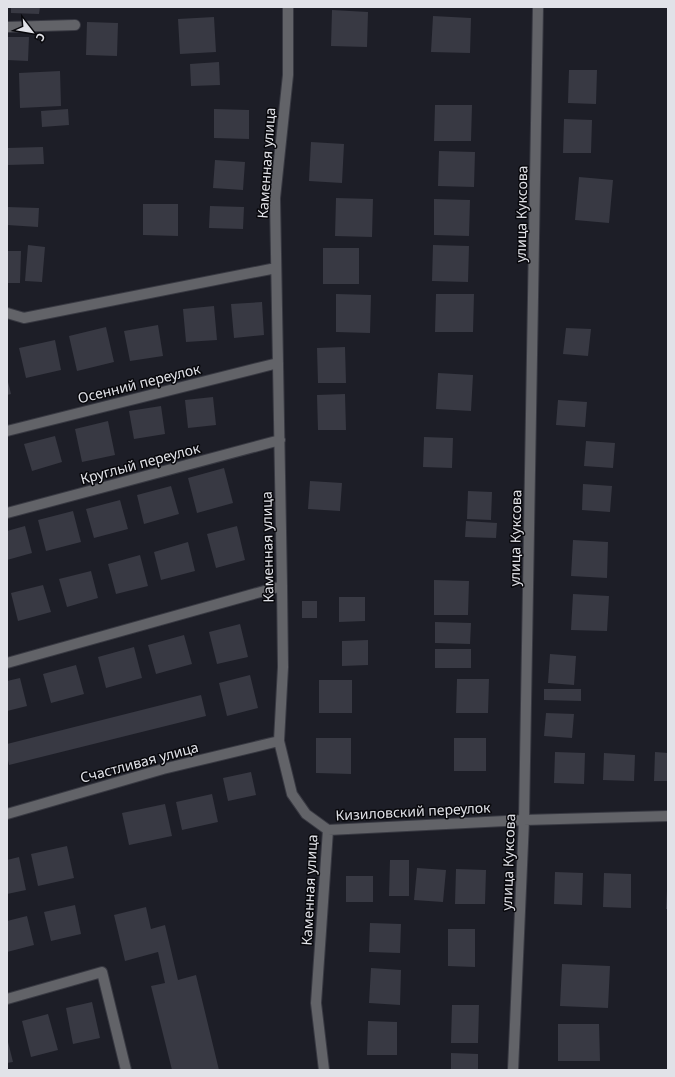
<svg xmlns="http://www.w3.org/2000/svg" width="675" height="1077" viewBox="0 0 675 1077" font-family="'Noto Sans',sans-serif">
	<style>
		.building { fill: #383943 }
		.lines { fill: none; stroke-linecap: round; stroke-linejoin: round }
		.minor-casing { stroke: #383942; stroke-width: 12 }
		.minor { stroke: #626368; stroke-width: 10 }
		.labels { text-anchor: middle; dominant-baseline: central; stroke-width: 3; stroke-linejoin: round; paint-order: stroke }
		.street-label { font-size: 14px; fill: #e1e2e8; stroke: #08080c }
	</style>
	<rect width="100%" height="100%" fill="#1d1e27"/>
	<path class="building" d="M11,7H40L39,14L11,13Z
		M332,10L368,12L367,47L331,46Z
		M433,16L471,18L470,53L431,52Z
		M214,17L216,52L180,54L178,19Z
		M87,22L118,23L117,56L86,55Z
		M7,37H29L28,61L7,60Z
		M219,62L220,85L191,86L190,64Z
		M569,70H597L596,104L568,103Z
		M60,71L61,106L20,108L19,73Z
		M435,105H472L471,141H434Z
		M68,109L69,125L42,127L41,111Z
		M214,109L249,110V139L214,138Z
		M564,119L592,120L591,153H563Z
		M311,142L344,144L342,183L309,181Z
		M43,147L44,164L7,165V148Z
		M439,151L475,152L474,187L438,186Z
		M215,160L245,162L243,190L213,188Z
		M579,177L613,180L609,223L575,220Z
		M336,198L373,199L372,237L335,236Z
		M434,199L470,200L469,236L434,235Z
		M143,204H178V236L143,235Z
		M210,206L244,207L243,229L209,228Z
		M7,207L39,208L38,227L7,225Z
		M28,245L45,247L42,282L25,281Z
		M433,245L469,246L468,282L432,281Z
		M323,248H359V284H323Z
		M7,251H21L20,283H7Z
		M336,294L371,295L370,333L336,332Z
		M436,294H474L473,332H435Z
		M262,302L264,335L234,338L231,304Z
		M214,306L217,340L186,342L183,309Z
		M158,325L163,356L130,361L124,331Z
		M106,327L114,362L77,371L69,336Z
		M566,328L591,329L588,356L563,354Z
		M55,340L61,370L26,378L19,348Z
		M345,347L346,383H318L317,348Z
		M438,373L473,375L471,411L436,409Z
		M7,378L11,394L7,395Z
		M345,394L346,430H318L317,395Z
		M213,397L216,425L188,428L185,400Z
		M558,400L587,402L585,427L556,425Z
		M161,406L165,434L134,439L129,411Z
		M108,421L115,455L82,462L75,429Z
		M55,436L62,462L32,471L24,444Z
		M424,437L453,438L452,468L423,467Z
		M586,441L615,443L613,468L584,466Z
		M224,468L233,503L197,513L188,478Z
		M310,481L342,483L340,511L308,509Z
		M583,484L612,486L610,512L582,510Z
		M171,486L179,514L144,524L137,495Z
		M468,491L492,492L491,520L467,519Z
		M120,500L128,529L94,538L86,509Z
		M73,511L81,542L46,551L38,520Z
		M466,521L497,523L496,538L465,537Z
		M25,526L32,553L7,560V531Z
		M237,526L245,560L216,568L207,534Z
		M573,540L608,542L607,578L571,576Z
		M188,542L195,571L161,580L154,552Z
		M140,555L148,586L116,594L108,564Z
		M91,571L98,598L67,607L59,579Z
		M434,580L469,581L468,615H434Z
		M43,585L51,612L18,621L11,593Z
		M573,594L609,596L607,631L571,630Z
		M339,597H365V621L339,622Z
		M302,601H317V618H302Z
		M435,622L471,623L470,644L435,643Z
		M240,624L248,657L217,664L209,632Z
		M184,635L192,664L156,674L148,645Z
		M368,640V665L342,666V641Z
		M134,647L142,678L106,688L98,657Z
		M435,649H471V668H435Z
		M550,654L576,656L574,685L548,683Z
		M76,665L84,694L51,703L43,674Z
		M250,675L258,708L227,716L219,683Z
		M20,678L27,706L7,711V681Z
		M457,679H489L488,713H456Z
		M319,680H352V713H319Z
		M544,689H581V701L544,700Z
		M201,695L206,716L9,765L7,755V744Z
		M546,713L574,714L572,738L544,736Z
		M316,738H351V774L316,773Z
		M454,738H486V771H454Z
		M555,752L585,753L584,784L554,783Z
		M655,752L668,753V781H654Z
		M604,753L635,755L634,781L603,780Z
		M251,772L256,795L228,801L223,778Z
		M212,794L218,822L182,830L176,802Z
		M165,804L172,836L129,845L122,813Z
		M67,846L74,878L38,886L31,854Z
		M19,857L26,890L7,894V860Z
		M390,860H409V896H389Z
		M417,868L446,870L443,902L414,900Z
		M456,869L486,870L485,904H455Z
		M555,872L583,873L582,905L554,904Z
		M604,873L631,874V908L603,907Z
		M346,876H373V902H346Z
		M667,890H668V909H666Z
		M75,905L81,934L51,941L44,912Z
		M146,907L151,929L165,925L178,980L196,975L219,1070H172L151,986L165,983L158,952L125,961L114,915Z
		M27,916L34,945L7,952V921Z
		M370,923L401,924L400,953L369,952Z
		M448,929H475V967L448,966Z
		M562,964L610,966L608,1008L560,1006Z
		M371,968L401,970L400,1005L369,1003Z
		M92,1002L100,1038L73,1044L66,1008Z
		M452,1005H479L478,1043H451Z
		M48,1014L58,1050L31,1057L22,1021Z
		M368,1021L397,1022V1055H367Z
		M558,1024H599L600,1061H558Z
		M7,1038L13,1062L7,1063Z
		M451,1053L478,1054V1070H451Z"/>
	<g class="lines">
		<g class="minor-casing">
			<path id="minor" d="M288,7V75L275,198L282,586L283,667L279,741L292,794L306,814L328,830L316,1003L324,1070
				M7,27L75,25
				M7,313L24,318L276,268
				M7,431L278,363
				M7,513L280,440
				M7,663L282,586
				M7,814L163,769L279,741
				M328,830L524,820L668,816
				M7,999L102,972L126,1070
				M513,1070L524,820L538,7"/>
		</g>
		<use href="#minor" class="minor"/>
	</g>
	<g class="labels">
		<g class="street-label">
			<text transform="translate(266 163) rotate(-86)">Каменная улица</text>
			<text transform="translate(521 214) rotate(-89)">улица Куксова</text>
			<text transform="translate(139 383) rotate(-14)">Осенний переулок</text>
			<text transform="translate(140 463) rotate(-15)">Круглый переулок</text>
			<text transform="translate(515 538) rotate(-89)">улица Куксова</text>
			<text transform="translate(267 547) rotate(-91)">Каменная улица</text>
			<text transform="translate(139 762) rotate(-15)">Счастливая улица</text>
			<text transform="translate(413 811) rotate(-3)">Кизиловский переулок</text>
			<text transform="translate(508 862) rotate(-88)">улица Куксова</text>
			<text transform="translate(309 890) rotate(-87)">Каменная улица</text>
		</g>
	</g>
	<rect width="675" height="1077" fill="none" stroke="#e1e2e8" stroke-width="16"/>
	<g transform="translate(32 32) rotate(121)" stroke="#08080c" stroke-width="3" paint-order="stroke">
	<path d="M0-3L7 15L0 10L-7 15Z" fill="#e1e2e8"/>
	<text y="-6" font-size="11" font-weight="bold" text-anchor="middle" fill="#e1e2e8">С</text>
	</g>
</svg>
